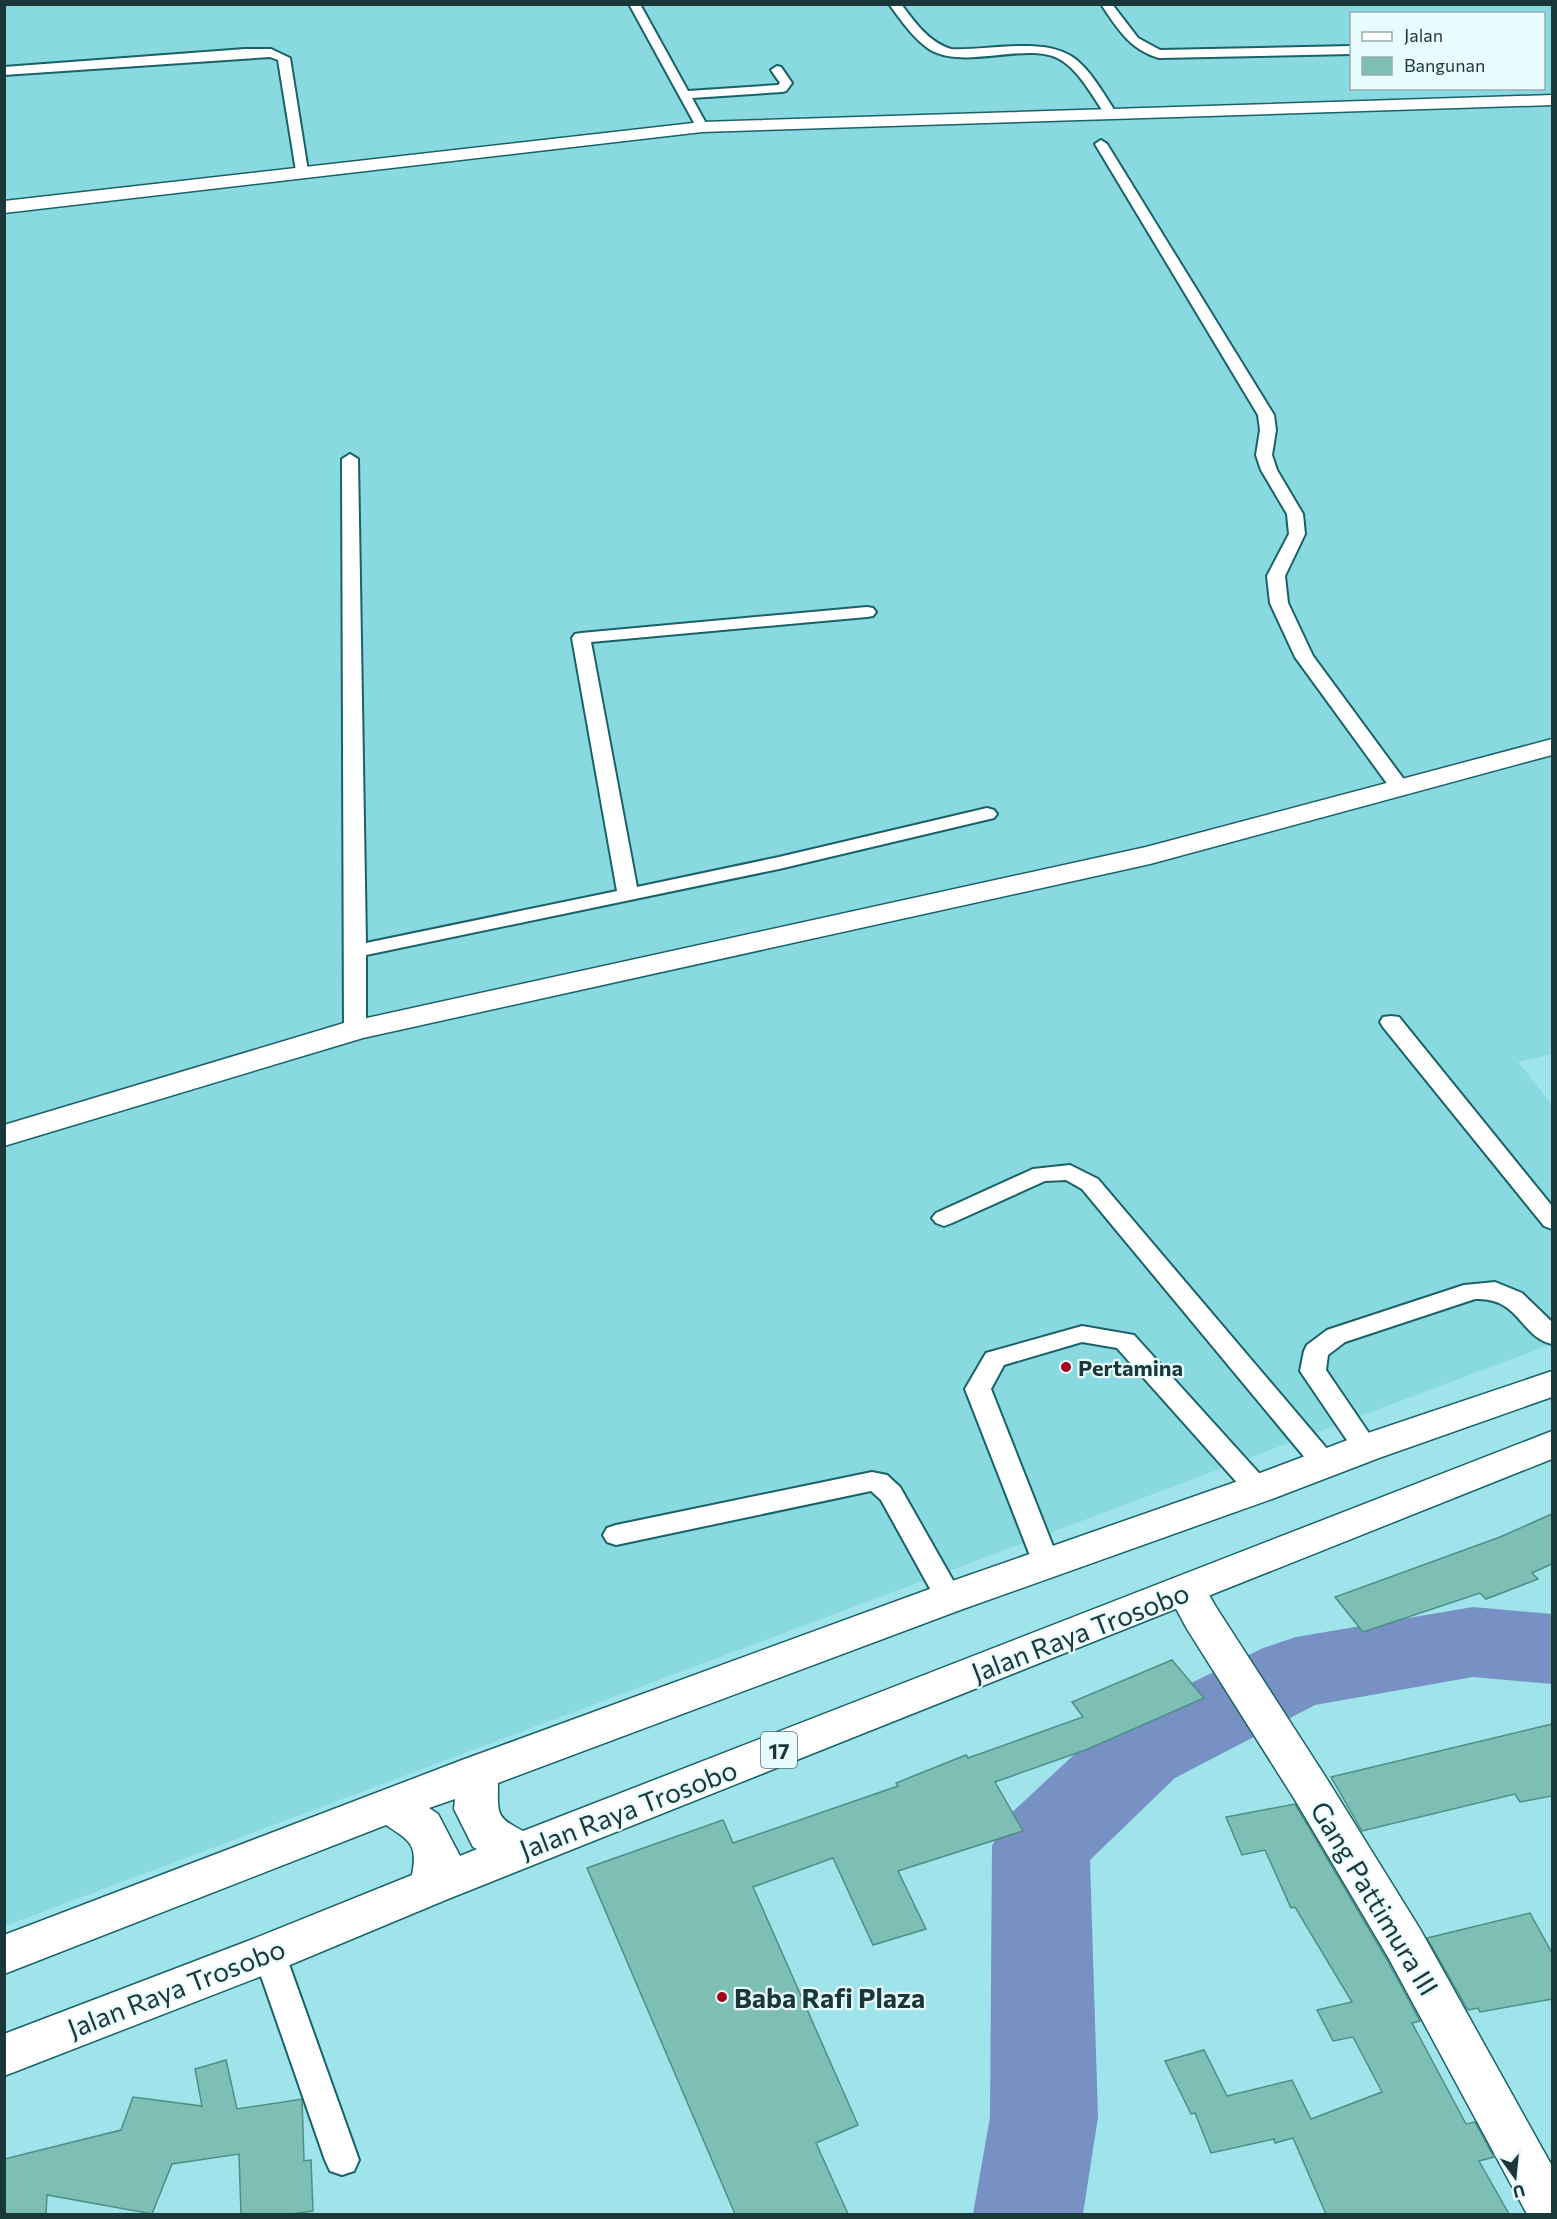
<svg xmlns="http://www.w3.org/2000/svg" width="1557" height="2219" viewBox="0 0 1557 2219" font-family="Commissioner,sans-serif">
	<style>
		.built { fill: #89d9e0; fill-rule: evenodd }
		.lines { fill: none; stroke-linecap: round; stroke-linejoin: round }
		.river { fill: #7791c5; fill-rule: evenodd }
		.building { fill: #7ebfb5; stroke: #4e8f85; stroke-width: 1.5 }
		.lane-casing { stroke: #196268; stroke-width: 4 }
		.street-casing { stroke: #196268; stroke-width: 3 }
		.secondary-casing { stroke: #196268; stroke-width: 3 }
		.highway-casing { stroke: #196268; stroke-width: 3 }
		.lane { fill: #fff; fill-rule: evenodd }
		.street { fill: #fff; fill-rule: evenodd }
		.secondary { fill: #fff; fill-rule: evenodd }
		.highway { fill: #fff; fill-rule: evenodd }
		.poi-dot { fill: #a2041e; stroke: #e8fbfd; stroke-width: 2 }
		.labels { text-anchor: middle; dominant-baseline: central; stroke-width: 4.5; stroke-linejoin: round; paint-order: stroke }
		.shield { fill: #e8fbfd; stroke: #587274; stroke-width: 1.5 }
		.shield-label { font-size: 21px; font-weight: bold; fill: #1a3739 }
		.poi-label { font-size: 22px; font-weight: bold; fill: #1a3739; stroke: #e8fbfd; text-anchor: start }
		.near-street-label { font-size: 27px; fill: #1a3739; stroke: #e8fbfd }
		.near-poi-label { font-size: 27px; font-weight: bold; fill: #1a3739; stroke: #e8fbfd; text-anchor: start }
	</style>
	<rect width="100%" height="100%" fill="#9fe4ea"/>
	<path class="built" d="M5,5H1552V1054L1518,1062L1552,1104V1344L5,1926ZM1352,14H1544V88H1352Z"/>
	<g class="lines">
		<path class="river" d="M1473,1607L1552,1614V1684L1473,1677L1315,1705L1175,1778L1090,1860L1098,2117L1083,2214H973L990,2117L992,1846L1006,1818L1107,1724L1263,1648L1296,1637Z"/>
	</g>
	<path class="building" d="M1552,1514V1564L1532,1573L1538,1579L1486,1599L1480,1593L1363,1632L1335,1597L1500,1537Z
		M1172,1660L1204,1698L1088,1749L995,1782L1023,1831L898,1871L926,1929L873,1945L833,1858L753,1887L858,2125L816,2143L848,2214H735L587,1868L723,1820L733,1843L898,1786L896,1783L966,1755L968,1758L1083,1717L1072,1702Z
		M1552,1724V1796L1520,1802L1515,1794L1362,1831L1331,1777Z
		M1295,1804L1386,1958L1420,2021L1412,2023L1466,2124L1475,2122L1494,2157L1479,2161L1509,2214H1326L1293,2138L1275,2143L1274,2139L1211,2153L1195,2113L1191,2114L1165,2061L1204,2050L1227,2096L1292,2080L1311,2119L1382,2092L1353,2037L1333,2041L1317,2010L1352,2002L1295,1907L1291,1908L1265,1850L1242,1855L1226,1817Z
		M1530,1913L1552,1953V1999L1480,2012L1478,2008L1468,2010L1427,1938Z
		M226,2060L237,2109L302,2099L304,2161L311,2160L313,2211L291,2214H241L239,2154L172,2164L152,2214L47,2195L46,2214H4V2159L121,2130L133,2097L202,2106L195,2069Z"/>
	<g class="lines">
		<g class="lane-casing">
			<path id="lane" d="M629,4H640L688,91L778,85L780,83L771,70L777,66L781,67L792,83L786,91L782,92L692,98L708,127L702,131L698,130Z
				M889,4H901C915,22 928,42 951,49C985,51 1042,37 1071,56C1090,68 1104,95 1117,114L1111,118L1107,117C1094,99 1082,75 1064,62C1033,38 965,72 929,49C913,38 900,19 889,4Z
				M1101,4H1112L1138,38L1160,50L1352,46V54L1159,58C1130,50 1117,28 1101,4Z
				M245,49H271L290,58L308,171L307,174L302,175L296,171L278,60L270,57L4,75V67Z
				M1101,140L1107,144L1274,415L1276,430L1272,455L1277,470L1303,514L1305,534L1285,576L1288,603L1313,656L1408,785L1411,789L1408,793H1394L1295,657L1270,603L1267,576L1289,534L1287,514L1261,470L1256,455L1260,430L1258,415L1095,144Z
				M350,454L358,459L366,943L617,891L572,638L575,634L581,633L867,607L873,608L876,612L873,616L867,617L591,642L637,887L779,857L987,808L994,810L997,814L994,818L779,869L366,955V1030L363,1035L355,1037L347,1035L344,1030L342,459Z
				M1391,1016L1399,1017L1552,1206V1229L1544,1226L1383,1027L1380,1022L1383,1017Z
				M1070,1165L1098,1179L1334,1457L1338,1464L1334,1471L1325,1473L1316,1471L1082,1189L1066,1180L1045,1181L952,1223L944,1226L936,1223L932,1218L936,1213L1033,1169Z
				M1495,1282L1522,1293L1552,1322V1344C1520,1337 1520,1297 1475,1299L1345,1342L1328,1355L1326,1370L1379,1448L1375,1455L1366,1457L1357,1455L1300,1371L1304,1351L1307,1345L1327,1330L1464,1285Z
				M1082,1326L1134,1335L1267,1482L1271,1489L1267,1496L1258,1499L1249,1496L1117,1348L1082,1342L1004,1365L991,1389L1060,1564L1056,1571L1046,1574L1036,1571L965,1389L986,1353Z
				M872,1472L887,1475L900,1487L963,1598L959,1605L949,1608L939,1605L881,1500L871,1491L616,1545L607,1542L603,1535L607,1528L616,1525Z
				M269,1940L280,1944L285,1953L359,2160L354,2171L342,2175L330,2171L325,2160L253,1953L258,1944Z"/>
		</g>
		<g class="street-casing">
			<path id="street" d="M1552,739V755L1150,864L363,1038L4,1146V1125L344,1023L1146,847Z
				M1186,1575L1200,1579L1216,1607L1325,1776L1420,1929L1552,2166V2214H1527L1388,1957L1295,1800L1187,1629L1166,1590L1172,1579Z"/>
		</g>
		<g class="secondary-casing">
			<path id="secondary" d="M1552,95V105L702,132L4,213V201L702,122Z"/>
		</g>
		<g class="highway-casing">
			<path id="highway" d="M1552,1371V1397L1379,1458L1272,1499L963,1609L498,1783C498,1813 495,1817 523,1831L1552,1431V1459L448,1899L285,1967L4,2076V2034L253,1939L412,1875C418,1844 410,1841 386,1825L4,1974V1935L462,1760L935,1587L1244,1479L1353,1438ZM455,1799L454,1809L473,1847L477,1849L460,1856L438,1814L429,1808Z"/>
		</g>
		<use href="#lane" class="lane"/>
		<use href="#street" class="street"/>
		<use href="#secondary" class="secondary"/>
		<use href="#highway" class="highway"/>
	</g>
	<g class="poi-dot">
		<circle cx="1066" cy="1367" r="6"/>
		<circle cx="722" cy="1997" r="6"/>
	</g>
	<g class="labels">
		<rect class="shield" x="761" y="1732" width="36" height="36" rx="4.5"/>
		<g class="shield-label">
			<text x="779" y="1750">17</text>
		</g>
		<g class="poi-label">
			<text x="1078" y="1367">Pertamina</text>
		</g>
		<g class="near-street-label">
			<text transform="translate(1080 1632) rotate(-21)">Jalan Raya Trosobo</text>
			<text transform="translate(628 1809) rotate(-21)">Jalan Raya Trosobo</text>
			<text transform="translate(1375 1898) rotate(59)">Gang Pattimura III</text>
			<text transform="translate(176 1988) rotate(-21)">Jalan Raya Trosobo</text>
		</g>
		<g class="near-poi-label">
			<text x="734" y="1997">Baba Rafi Plaza</text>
		</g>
	</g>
	<rect width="1557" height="2219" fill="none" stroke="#1a3739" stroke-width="12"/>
	<rect x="1350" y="12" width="195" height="78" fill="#e8fbfd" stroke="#96adaf" stroke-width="1.5"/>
	<rect x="1362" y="32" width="30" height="9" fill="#ffffff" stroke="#96adaf" stroke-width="1.5"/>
	<text x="1404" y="42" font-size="18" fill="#1a3739">Jalan</text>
	<rect x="1362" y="57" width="30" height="18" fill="#7ebfb5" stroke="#96adaf" stroke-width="1.5"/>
	<text x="1404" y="72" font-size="18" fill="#1a3739">Bangunan</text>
	<g transform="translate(1515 2177) rotate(165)" stroke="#e8fbfd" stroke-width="4.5" paint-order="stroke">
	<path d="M0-4.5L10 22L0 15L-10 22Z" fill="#1a3739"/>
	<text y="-9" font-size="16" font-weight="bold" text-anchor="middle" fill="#1a3739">U</text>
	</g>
</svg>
